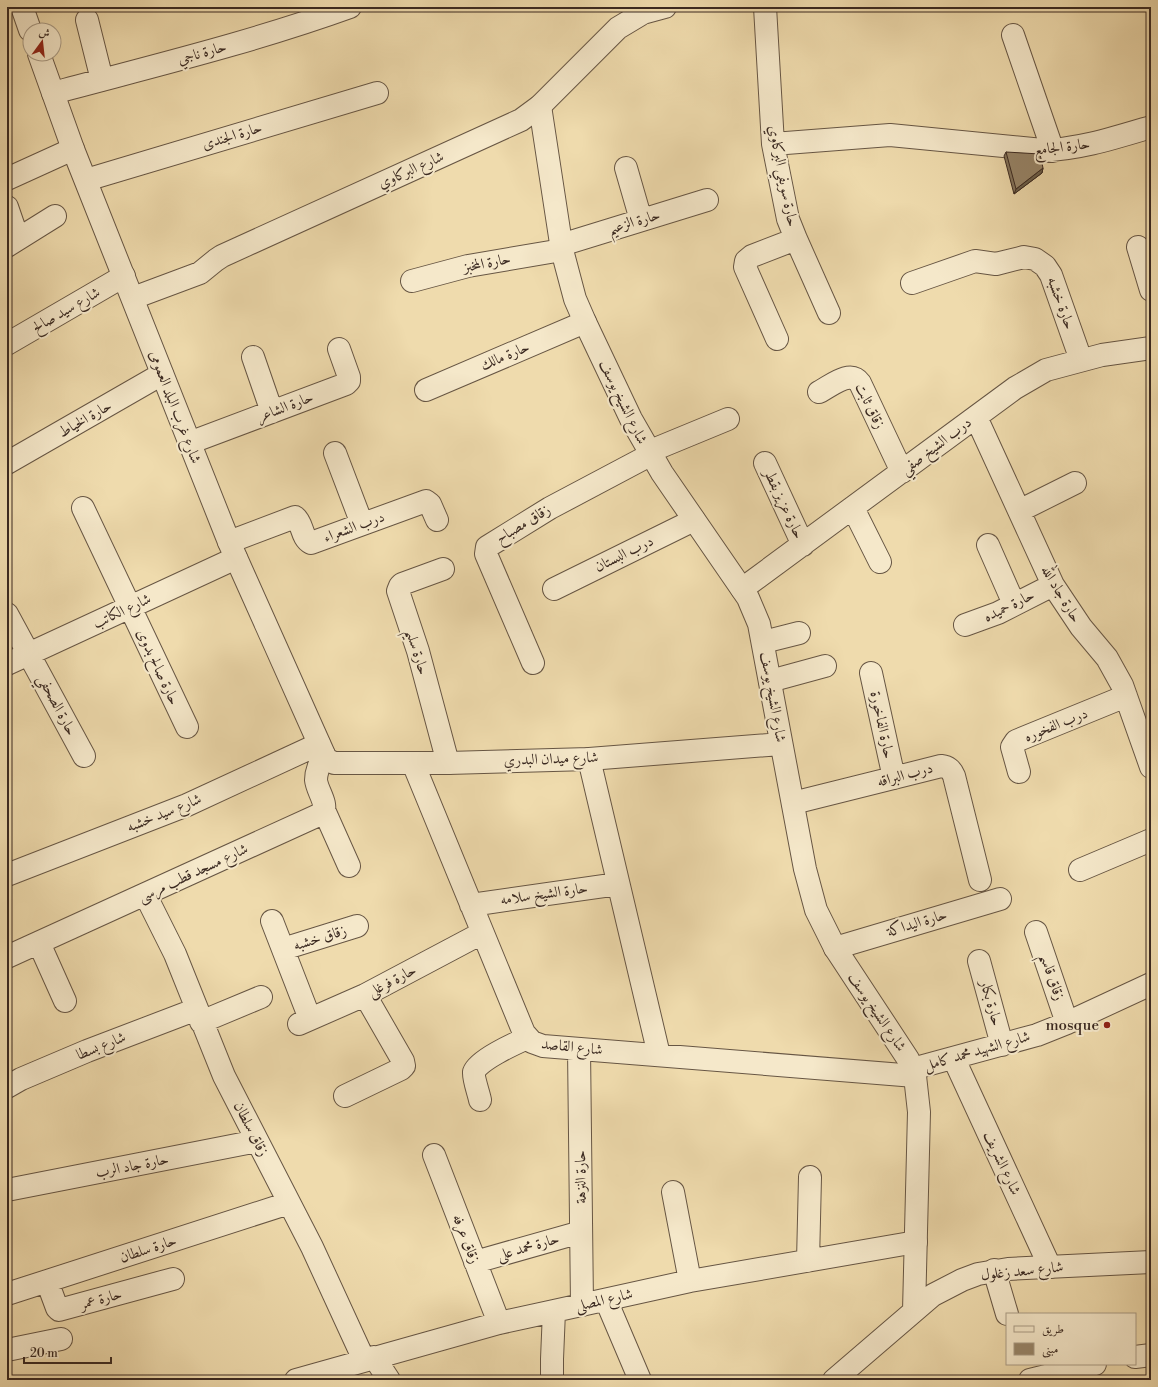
<svg xmlns="http://www.w3.org/2000/svg" width="1158" height="1387" viewBox="0 0 1158 1387" font-family="'Libre Bodoni',Amiri,serif">
	<style>
		.lines { fill: none; stroke-linecap: round; stroke-linejoin: round }
		.minor-casing { stroke: #675644; stroke-width: 24 }
		.tertiary-casing { stroke: #675644; stroke-width: 24 }
		.minor { stroke: #f5e8ca; stroke-width: 22 }
		.tertiary { stroke: #f5e8ca; stroke-width: 22 }
		.wall { fill: #83735b; stroke: #3a2921 }
		.shaded-wall { fill: #6a5e4a; stroke: #3a2921 }
		.building { fill: #98866a; stroke: #3a2921 }
		.poi-dot { fill: #8f2418; stroke: #f5e8ca; stroke-width: 1.5 }
		.labels { text-anchor: middle; dominant-baseline: central; stroke-width: 4; stroke-linejoin: round; paint-order: stroke }
		.street-label { font-size: 15px; fill: #3a2921; stroke: #f5e8ca }
		.poi-label { font-size: 15px; fill: #3a2921; stroke: #f5e8ca; text-anchor: end }
	</style>
	<rect width="100%" height="100%" fill="#efdbad"/>
	<filter id="stains"><feTurbulence type="fractalNoise" baseFrequency=".005" numOctaves="4"/><feColorMatrix values="0 0 0 0 .2 0 0 0 0 .09 0 0 0 0 .02 0 0 0 .5 -.17"/></filter>
	<radialGradient id="worn" r=".72"><stop offset=".6" stop-color="#630" stop-opacity="0"/><stop offset="1" stop-color="#630" stop-opacity=".3"/></radialGradient>
	<g class="lines">
		<g class="minor-casing">
			<path id="minor" d="M765,7L773,144L788,219L796,239L829,313
				M87,20L102,80
				M53,93C153,66 253,42 350,7
				M773,144L890,135L1053,151L1013,35
				M1038,151C1080,149 1111,139 1151,127
				M626,168L641,220
				M7,179L73,149
				M86,180L377,93
				M7,207L18,239
				M561,245L707,200
				M7,246L55,216
				M1138,247L1151,290
				M412,281L468,266L562,250
				M912,283L975,261L996,264L1024,257L1035,259L1045,266L1051,275L1081,360
				M133,298L200,273L216,260L222,256L521,120L540,106L618,28L643,13L665,7
				M777,339L745,267L746,261L752,256L796,239
				M7,344L124,276
				M253,357L272,412
				M426,390L585,322
				M819,392C831,386 850,369 860,383L902,472
				M976,417L1053,585L1081,627L1107,658L1122,685L1151,767
				M189,443L346,384L349,381V377L339,349
				M648,452L728,419
				M335,453L362,524
				M7,463L162,374
				M765,463L803,545
				M83,508L187,727
				M853,508L880,562
				M1019,511L1075,483
				M229,542L295,517C303,523 301,538 311,543L426,501L430,504L437,520
				M988,545L1014,604
				M443,569L402,584L400,586L398,591L418,651L448,763
				M554,589L694,520
				M742,589L1015,388L1046,370L1102,355L1151,348
				M7,614L84,756
				M965,625L998,613L1053,585
				M763,642L799,633
				M533,663L486,554L487,547L550,508L650,455
				M7,664L236,558
				M871,673L894,778
				M770,681L825,666
				M589,759L659,1055
				M413,763L524,1033L532,1042L543,1046L915,1076
				M1019,772L1012,747L1016,741L1126,696
				M793,803L941,766C948,767 951,769 954,776L980,880
				M324,810L349,866
				M1080,870L1151,840
				M7,875L187,805L319,744
				M145,894L175,954L224,1076L312,1247L364,1360
				M471,905L618,884
				M272,921L310,1019
				M1036,932L1067,1023
				M39,943L65,1001
				M835,948L1000,899
				M283,949L357,926
				M7,957L323,813C328,803 317,791 316,780C316,771 320,763 324,755
				M979,961L1002,1045
				M201,1022L261,997
				M299,1024L365,995L482,933
				M579,1049L582,1305
				M954,1059L1050,1267
				M912,1069L1037,1035L1067,1023L1151,984
				M7,1087L21,1079L87,1051L197,1009
				M345,1096L401,1069L404,1066L403,1061L365,995
				M480,1100C479,1094 473,1078 474,1072C478,1060 516,1043 527,1038
				M434,1155L499,1323
				M7,1190L257,1141
				M673,1192L690,1281
				M808,1261L810,1177
				M475,1262L581,1232
				M994,1270L1007,1314
				M47,1281L57,1308L59,1310L173,1279
				M7,1294L289,1203
				M606,1300L640,1380
				M7,1350L61,1339
				M374,1357L389,1380
				M1135,1357L1151,1355
				M296,1380L499,1323L554,1311L690,1281L916,1242
				M552,1380V1359L554,1311
				M1030,1380L1095,1364"/>
		</g>
		<g class="tertiary-casing">
			<path id="tertiary" d="M22,7L30,30
				M39,54L73,149L229,542L326,759L334,763H448L589,759L781,744
				M540,106L562,250L575,299L585,322L631,419L662,473L748,598L759,624L805,869L816,910L835,948L908,1059L915,1076L919,1112L914,1311
				M834,1380L933,1295L962,1280L978,1274L1008,1269L1151,1262"/>
		</g>
		<use href="#minor" class="minor"/>
		<use href="#tertiary" class="tertiary"/>
	</g>
	<path class="wall" d="M1006,152L1043,168L1042,173L1014,194L1004,156Z"/>
	<path class="shaded-wall" d="M1043,168L1042,173L1014,194L1016,189Z"/>
	<path class="building" d="M1006,152L1040,154L1043,168L1016,189Z"/>
	<circle class="poi-dot" cx="1107" cy="1025" r="4"/>
	<g class="labels">
		<g class="street-label">
			<text transform="translate(202 53) rotate(-16)">حارة ناجي</text>
			<text transform="translate(232 136) rotate(-17)">حارة الجندى</text>
			<text transform="translate(1062 147) rotate(-7)">حارة الجامع</text>
			<text transform="translate(411 170) rotate(-24)">شارع البركاوي</text>
			<text transform="translate(783 176) rotate(79)">حارة سويفي البركاوي</text>
			<text transform="translate(634 222) rotate(-17)">حارة الزعيم</text>
			<text transform="translate(487 263) rotate(-11)">حارة المخبز</text>
			<text transform="translate(1061 303) rotate(70)">حارة خشبه</text>
			<text transform="translate(66 310) rotate(-30)">شارع سيد صالح</text>
			<text transform="translate(505 356) rotate(-23)">حارة مالك</text>
			<text transform="translate(623 402) rotate(64)">شارع الشيخ يوسف</text>
			<text transform="translate(870 406) rotate(64)">زقاق ثابت</text>
			<text transform="translate(175 407) rotate(69)">شارع غرب البلد العمومى</text>
			<text transform="translate(285 407) rotate(-21)">حارة الشاعر</text>
			<text transform="translate(85 419) rotate(-30)">حارة الخياط</text>
			<text transform="translate(936 446) rotate(-37)">درب الشيخ صفي</text>
			<text transform="translate(784 504) rotate(65)">حارة عزيز بقطر</text>
			<text transform="translate(523 524) rotate(-31)">زقاق مصباح</text>
			<text transform="translate(354 527) rotate(-20)">درب الشعراء</text>
			<text transform="translate(624 554) rotate(-26)">درب البستان</text>
			<text transform="translate(1061 594) rotate(59)">حارة جاد الله</text>
			<text transform="translate(1009 606) rotate(-26)">حارة حميده</text>
			<text transform="translate(122 611) rotate(-25)">شارع الكاتب</text>
			<text transform="translate(417 652) rotate(73)">حارة سليم</text>
			<text transform="translate(158 667) rotate(65)">حارة صالح بدوى</text>
			<text transform="translate(773 697) rotate(80)">شارع الشيخ يوسف</text>
			<text transform="translate(57 705) rotate(62)">حارة الصحفي</text>
			<text transform="translate(882 725) rotate(78)">حارة الفاخورة</text>
			<text transform="translate(1056 725) rotate(-22)">درب الفخوره</text>
			<text transform="translate(551 759) rotate(-2)">شارع ميدان البدري</text>
			<text transform="translate(905 775) rotate(-15)">درب البراقه</text>
			<text transform="translate(164 813) rotate(-22)">شارع سيد خشبه</text>
			<text transform="translate(193 873) rotate(-25)">شارع مسجد قطب مرسى</text>
			<text transform="translate(544 894) rotate(-8)">حارة الشيخ سلامه</text>
			<text transform="translate(917 923) rotate(-17)">حارة اليداكة</text>
			<text transform="translate(320 938) rotate(-17)">زقاق خشبه</text>
			<text transform="translate(1052 977) rotate(71)">زقاق قاسم</text>
			<text transform="translate(392 981) rotate(-28)">حارة فرغلى</text>
			<text transform="translate(991 1003) rotate(74)">حارة بكار</text>
			<text transform="translate(877 1012) rotate(56)">شارع الشيخ يوسف</text>
			<text transform="translate(101 1046) rotate(-22)">شارع بسطا</text>
			<text transform="translate(572 1047) rotate(6)">شارع القاصد</text>
			<text transform="translate(977 1051) rotate(-16)">شارع الشهيد محمد كامل</text>
			<text transform="translate(251 1129) rotate(63)">زقاق سلطان</text>
			<text transform="translate(1002 1163) rotate(65)">شارع الشريف</text>
			<text transform="translate(132 1166) rotate(-11)">حارة جاد الرب</text>
			<text transform="translate(581 1177) rotate(-91)">حارة النزهة</text>
			<text transform="translate(466 1239) rotate(69)">زقاق عرفه</text>
			<text transform="translate(528 1247) rotate(-16)">حارة محمد على</text>
			<text transform="translate(148 1249) rotate(-18)">حارة سلطان</text>
			<text transform="translate(1022 1271) rotate(-6)">شارع سعد زغلول</text>
			<text transform="translate(101 1299) rotate(-15)">حارة عمر</text>
			<text transform="translate(604 1300) rotate(-13)">شارع المصلى</text>
		</g>
		<g class="poi-label">
			<text x="1099" y="1025">mosque</text>
		</g>
	</g>
	<rect width="1158" height="1387" fill="none" stroke="#efdbad" stroke-width="24"/>
	<rect x="8" y="8" width="1142" height="1371" fill="none" stroke="#3a2921" stroke-width="2"/>
	<rect x="12" y="12" width="1134" height="1363" fill="none" stroke="#3a2921"/>
	<rect x="1006" y="1313" width="130" height="52" fill="#f5e8ca" stroke="#aa9c86"/>
	<rect x="1014" y="1326" width="20" height="6" fill="#f5e8ca" stroke="#aa9c86"/>
	<text x="1042" y="1333" font-size="12" fill="#3a2921">طريق</text>
	<rect x="1014" y="1343" width="20" height="12" fill="#98866a" stroke="#aa9c86"/>
	<text x="1042" y="1353" font-size="12" fill="#3a2921">مبنى</text>
	<g transform="translate(42 42) rotate(15)"><circle r="19" fill="#f5e8ca" stroke="#aa9c86"/>
	<path d="M0-3L7 15L0 10L-7 15Z" fill="#8f2418"/>
	<text y="-6" font-size="11" font-weight="bold" text-anchor="middle" fill="#3a2921">ش</text>
	</g>
	<path d="M24 1357v6h87v-6" fill="none" stroke="#3a2921" stroke-width="2"/>
	<text x="30" y="1357" font-size="12" fill="#3a2921" stroke="#f5e8ca" stroke-width="3" paint-order="stroke">20 m</text>
	<rect width="100%" height="100%" filter="url(#stains)"/>
	<rect width="100%" height="100%" fill="url(#worn)"/>
</svg>
